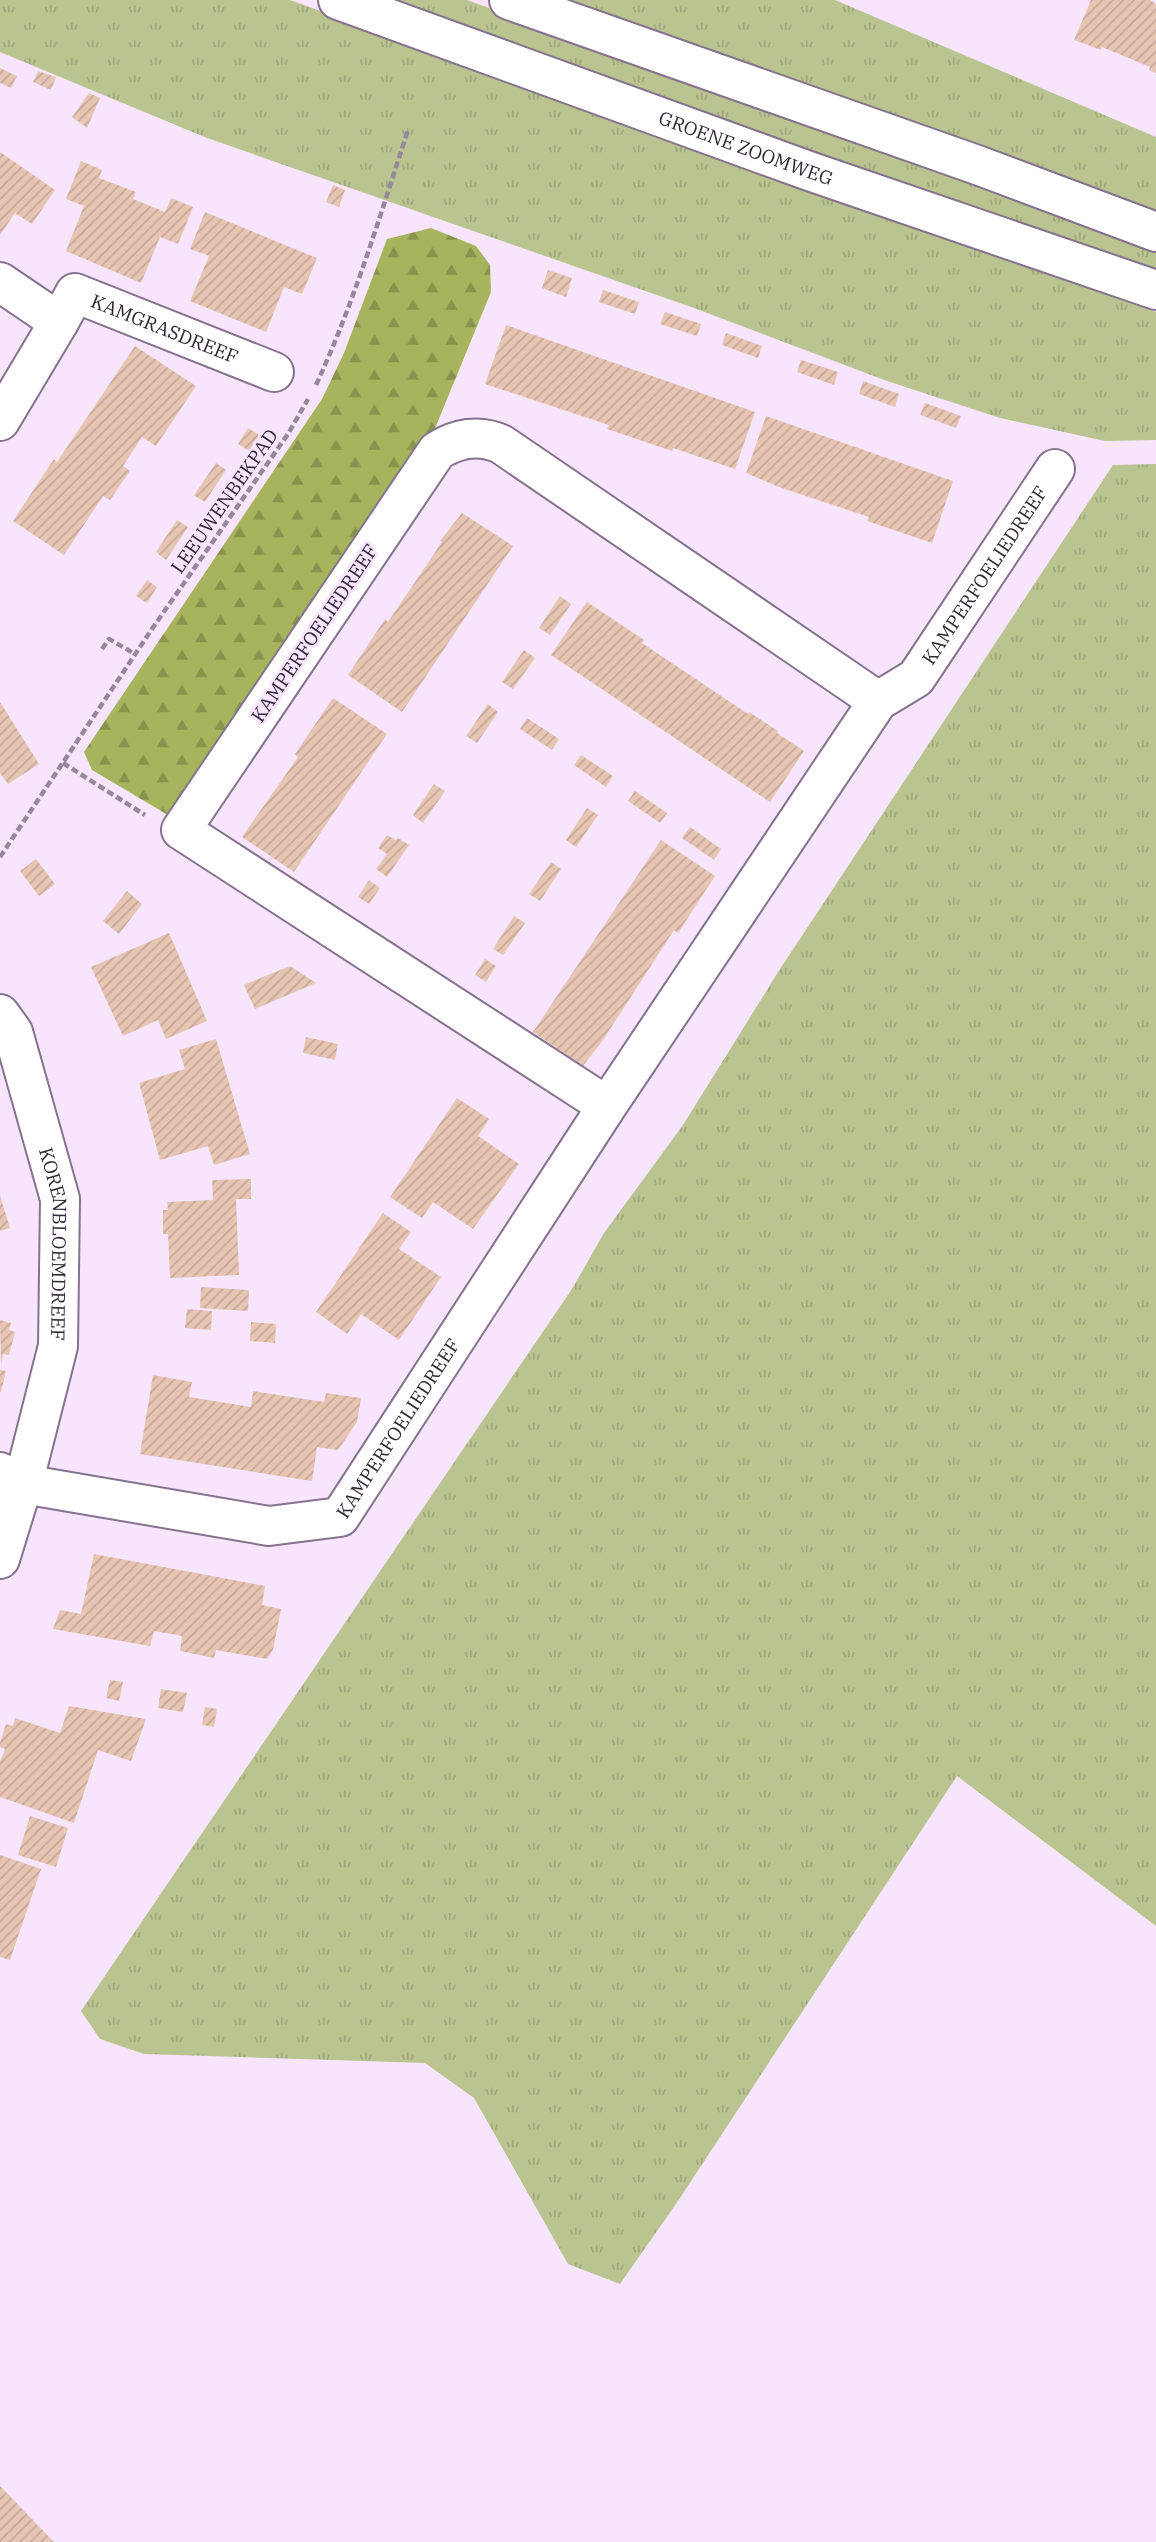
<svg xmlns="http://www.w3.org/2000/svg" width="1156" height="2542" viewBox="0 0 1156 2542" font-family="'IBM Plex Serif',serif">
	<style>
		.grass { fill: url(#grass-tufts) }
		.forest { fill: url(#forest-firs) }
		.building { fill: url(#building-hatch) }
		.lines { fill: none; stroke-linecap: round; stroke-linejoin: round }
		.minor-casing { stroke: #85728d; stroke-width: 42 }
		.secondary-casing { stroke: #85728d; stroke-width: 42 }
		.path { stroke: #95889a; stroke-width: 4.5; stroke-dasharray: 7 3.5; stroke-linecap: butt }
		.minor { stroke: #fff; stroke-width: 38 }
		.secondary { stroke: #fff; stroke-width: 38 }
		.labels { text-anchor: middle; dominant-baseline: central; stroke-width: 6; stroke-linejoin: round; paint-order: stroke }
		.street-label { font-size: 19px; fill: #302833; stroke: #f7e5fe }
	</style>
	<defs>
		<pattern id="grass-tufts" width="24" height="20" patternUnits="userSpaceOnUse" patternTransform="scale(1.75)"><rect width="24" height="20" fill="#bac490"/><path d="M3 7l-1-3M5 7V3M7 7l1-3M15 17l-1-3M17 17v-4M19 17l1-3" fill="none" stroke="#a0a87d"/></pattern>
		<pattern id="forest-firs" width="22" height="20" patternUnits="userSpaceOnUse" patternTransform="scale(1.75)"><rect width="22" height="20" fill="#a6b55d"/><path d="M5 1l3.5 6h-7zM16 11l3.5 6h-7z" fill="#88934d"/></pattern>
		<pattern id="building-hatch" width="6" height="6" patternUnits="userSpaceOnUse" patternTransform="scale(1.75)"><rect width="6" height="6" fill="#e7c5b3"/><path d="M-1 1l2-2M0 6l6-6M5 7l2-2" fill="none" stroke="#c6a99a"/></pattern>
	</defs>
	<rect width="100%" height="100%" fill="#f7e5fe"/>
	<path class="grass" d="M0,0H290L1126,300L1156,312V440L1105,441L1000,418L887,381L694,308L207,138L0,52Z
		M386,0H467L1156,247V276L806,154Z
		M554,0H835L1156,137V212Z
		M1156,464V1926L957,1776L678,2201L620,2284L568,2264L474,2098L425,2063L144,2054L100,2039L81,2011L572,1289L604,1233L683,1125L780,969L1113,465Z"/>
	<path class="forest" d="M431,228L476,246L490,265L491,292L436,426L173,818L92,770L84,752L322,399L344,353L387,239Z"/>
	<path class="building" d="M1091,0H1150L1156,4V73L1149,70L1150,67L1102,47L1101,50L1074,40Z
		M0,68L17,76L11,88L0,83Z
		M38,71L56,77L51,90L33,82Z
		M89,93L100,98L87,128L72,117Z
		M0,152L55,190L32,224L15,213L0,235Z
		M81,161L102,170L99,178L136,192L133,199L165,212L171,198L193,207L178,244L160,237L141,283L66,251L84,206L66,199Z
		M333,185L345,190L339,207L326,202Z
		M205,212L317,258L302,294L284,287L266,332L190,301L209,256L190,249Z
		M548,270L572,278L566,297L542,288Z
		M603,290L639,302L635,314L599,302Z
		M665,312L701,324L697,336L660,324Z
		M506,325L755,412L735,469L673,448L672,451L607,429L609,425L485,384Z
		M726,333L762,346L758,358L722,345Z
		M135,346L196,386L156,446L142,437L123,466L130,471L110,500L103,496L64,555L13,521L54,459L57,462Z
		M801,360L838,372L834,385L797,372Z
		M863,381L899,394L895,407L859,394Z
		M925,403L961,416L956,428L920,415Z
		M766,416L953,481L932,543L867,521L869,517L779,487L746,473Z
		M248,428L259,435L249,451L238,444Z
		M216,463L226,470L205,502L194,495Z
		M462,513L513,546L402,712L348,675L385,619L388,622L442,542L440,541Z
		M177,520L188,527L166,560L156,552Z
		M147,580L157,587L147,603L136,596Z
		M560,596L571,604L550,635L539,628Z
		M587,602L644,640L642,643L748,714L749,712L778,731L777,733L804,751L770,802L551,655Z
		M524,650L535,658L513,689L502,682Z
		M333,698L387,734L294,872L242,837L298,757L295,754Z
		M0,702L39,764L8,784L0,773Z
		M488,704L498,712L477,743L466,736Z
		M527,718L559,739L552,750L520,729Z
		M581,755L613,776L606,787L574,765Z
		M434,784L445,791L423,823L413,815Z
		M635,791L667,813L660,823L628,801Z
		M587,808L598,815L576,847L566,840Z
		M690,827L721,849L714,860L682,838Z
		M387,835L396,840L398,838L409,845L387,877L376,869L387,854L378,848Z
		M661,840L715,876L678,933L674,930L603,1040L583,1066L533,1032Z
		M36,859L55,884L39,896L20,871Z
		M551,862L561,869L540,901L529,894Z
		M369,880L380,888L369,904L358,897Z
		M127,891L142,904L119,934L103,921Z
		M514,916L525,923L503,955L493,949Z
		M169,933L207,1021L166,1039L158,1020L123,1036L91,967Z
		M485,959L496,966L486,982L475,975Z
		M290,966L316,983L255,1009L244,985Z
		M306,1037L338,1044L335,1060L303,1053Z
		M216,1039L250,1154L214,1165L208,1146L160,1160L139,1083L185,1069L179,1050Z
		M457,1098L489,1119L478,1136L519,1164L473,1229L433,1202L422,1218L390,1197Z
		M251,1179V1199H236L239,1275L170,1278L168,1234H163V1210H168L167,1202L213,1200L212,1180Z
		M0,1196L10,1228L0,1231Z
		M383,1213L411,1232L399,1249L441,1277L399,1340L361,1314L347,1334L316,1312Z
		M201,1287L249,1290L248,1311L200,1308Z
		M187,1309L212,1311L211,1330L185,1328Z
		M0,1320L11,1323L9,1330L15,1332L9,1355L3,1354L1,1364Z
		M251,1322L276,1324L275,1343L250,1341Z
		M0,1370L6,1371L1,1392H0Z
		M153,1375L192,1382L189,1397L251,1407L253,1391L324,1402L326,1393L361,1398L357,1422L338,1450L317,1447L312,1481L140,1454Z
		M94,1554L265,1586L262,1605L281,1609L273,1650L267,1659L216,1650L214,1658L180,1651L182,1636L154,1631L150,1646L53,1629L60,1610L81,1614Z
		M110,1680L123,1682L119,1701L106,1698Z
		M161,1689L187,1693L183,1712L158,1708Z
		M69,1706L146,1719L131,1761L98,1750L74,1823L0,1797V1762L5,1749L0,1747V1743L6,1724L13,1726L15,1718L60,1733Z
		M205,1707L217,1709L214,1727L202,1725Z
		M30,1816L68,1828L56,1867L18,1855Z
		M0,1855L41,1869L10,1960L0,1957Z
		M0,2486L54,2542H0Z"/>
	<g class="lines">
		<g class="minor-casing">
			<g id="minor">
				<path id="s1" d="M0,282L59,322L75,293L274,372"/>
				<path d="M0,421L59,322"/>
				<path id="s2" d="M878,701L916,678L1055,469"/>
				<path id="s3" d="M0,1014L13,1032L60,1199L58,1346L23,1484L0,1559"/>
				<path id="s4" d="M0,1472L23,1484L269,1526L340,1517L607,1106L878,701L501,444C479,434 457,438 437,451L181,830L607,1106"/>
			</g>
		</g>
		<g class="secondary-casing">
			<g id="secondary">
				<path id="s5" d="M338,0L809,171L1156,290"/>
				<path d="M509,0L980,166L1156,232"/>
			</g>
		</g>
		<path class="path" d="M316,385C354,303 380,216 408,130
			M102,649L109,639L135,654
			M63,763L145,815
			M0,857L154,626L288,434L308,399"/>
		<use href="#minor" class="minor"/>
		<use href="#secondary" class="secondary"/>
	</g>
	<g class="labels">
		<g class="street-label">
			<text stroke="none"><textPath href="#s5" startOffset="434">GROENE ZOOMWEG</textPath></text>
			<text stroke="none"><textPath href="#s1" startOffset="201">KAMGRASDREEF</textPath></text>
			<text transform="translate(224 501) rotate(-55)">LEEUWENBEKPAD</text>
			<text stroke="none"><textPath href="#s2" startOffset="168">KAMPERFOELIEDREEF</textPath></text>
			<text transform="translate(314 633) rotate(-56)">KAMPERFOELIEDREEF</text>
			<text stroke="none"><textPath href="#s3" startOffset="240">KORENBLOEMDREEF</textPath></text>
			<text stroke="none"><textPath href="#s4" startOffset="453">KAMPERFOELIEDREEF</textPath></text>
		</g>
	</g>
</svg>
